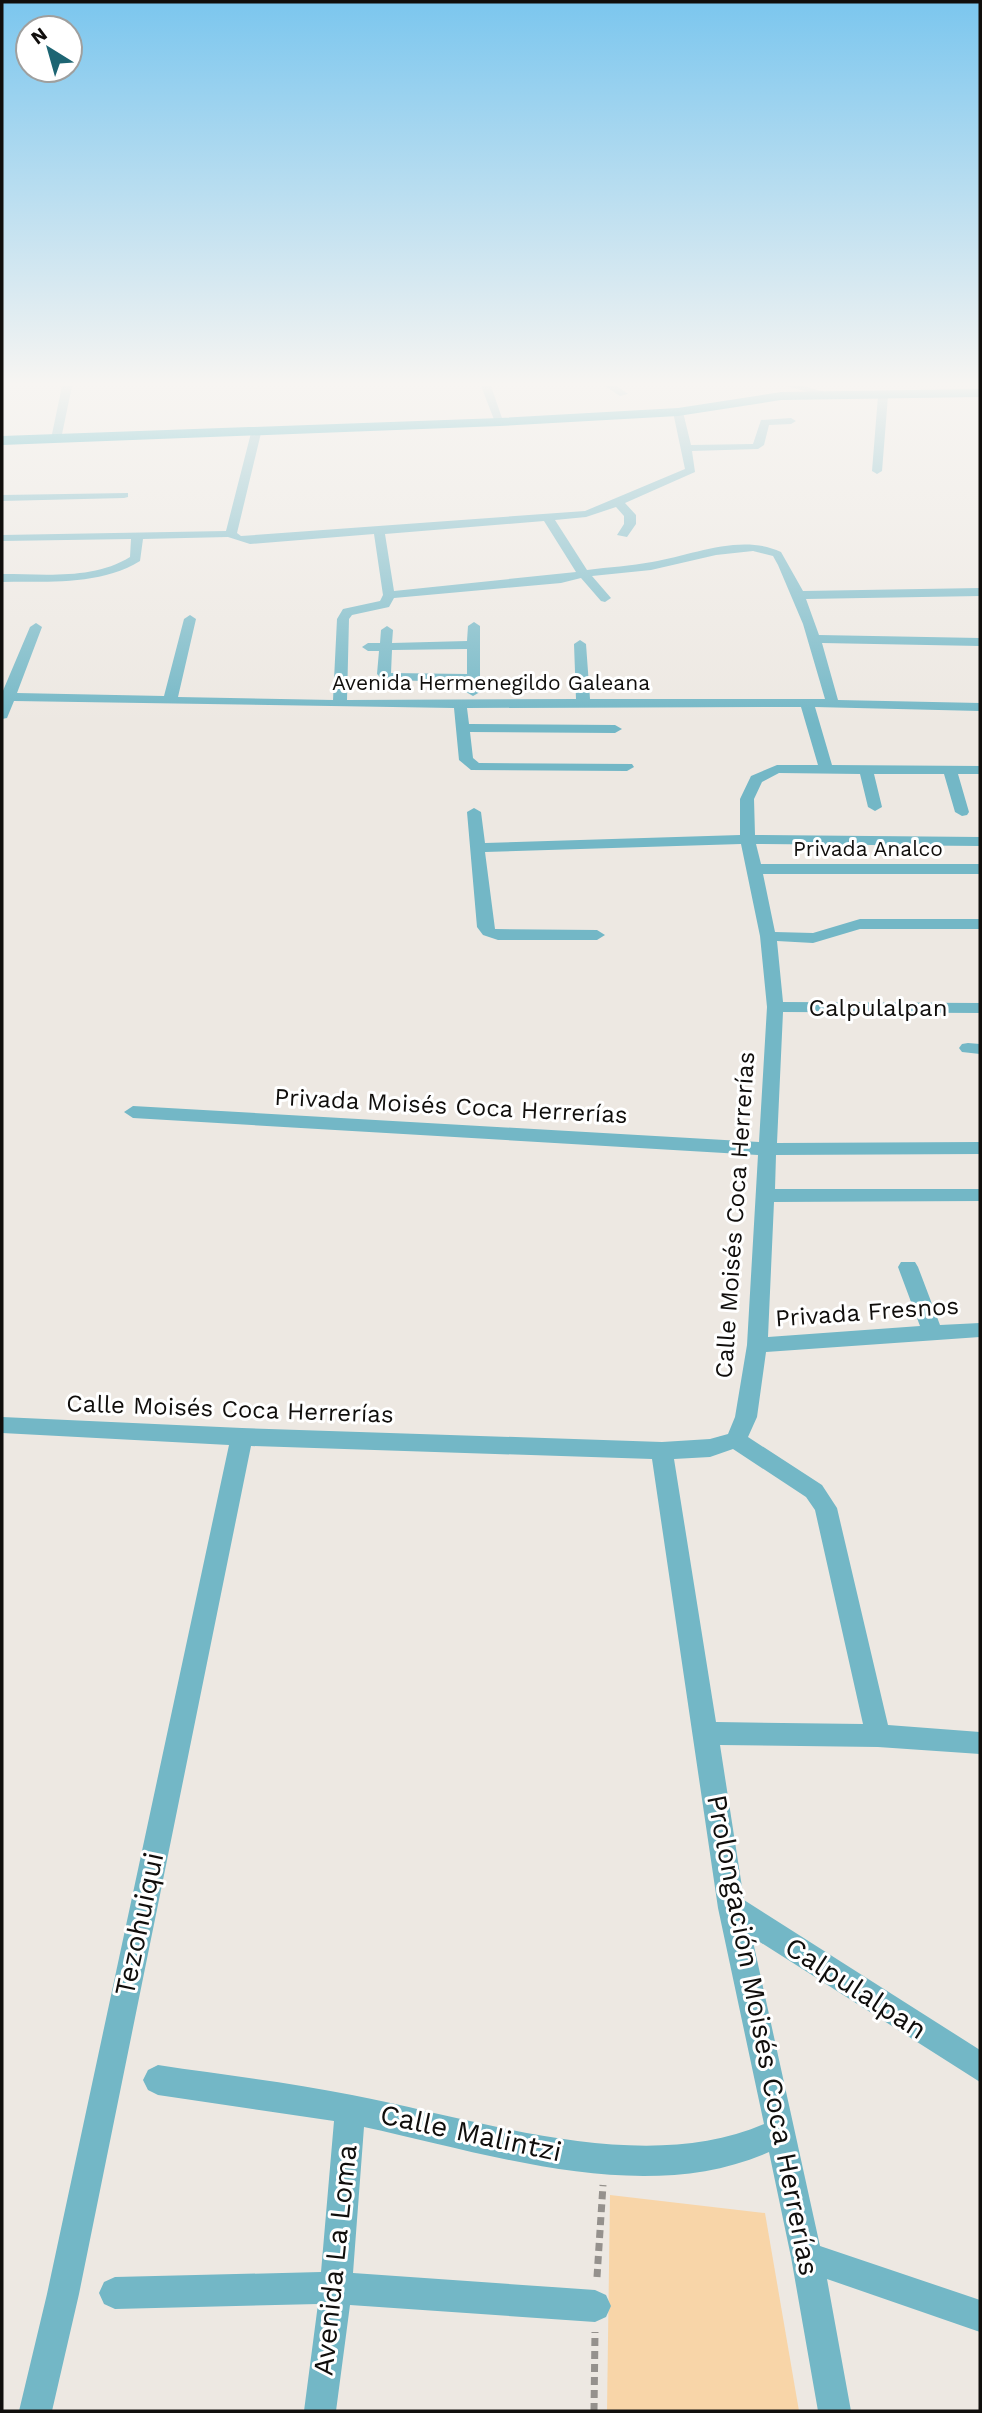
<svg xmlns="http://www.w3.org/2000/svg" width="982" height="2413" viewBox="0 0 982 2413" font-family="'Work Sans',sans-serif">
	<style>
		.green { fill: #f8d5a8 }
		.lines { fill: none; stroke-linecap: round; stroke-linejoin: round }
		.path { stroke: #95918d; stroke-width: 7; stroke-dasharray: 8 5; stroke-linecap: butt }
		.minor { fill: #73b7c6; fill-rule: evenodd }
		.secondary { fill: #149db4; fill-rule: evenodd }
		.labels { text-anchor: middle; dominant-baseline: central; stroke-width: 6; stroke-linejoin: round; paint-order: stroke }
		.far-street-label { font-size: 21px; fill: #100e0c; stroke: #fff }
		.street-label { font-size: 24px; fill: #100e0c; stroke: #fff }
		.near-street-label { font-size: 28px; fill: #100e0c; stroke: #fff }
	</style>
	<rect width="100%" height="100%" fill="#ede8e2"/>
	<path class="green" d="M610,2195L765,2213L799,2411H607Z"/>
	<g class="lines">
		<path class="path" d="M597,2277L603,2185
			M594,2411L595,2332"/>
		<path class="minor" d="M62,386H72L61,439L56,442L51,439Z
			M481,386H491L504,424L495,422Z
			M605,386H617L628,394L620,396Z
			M787,386H804L834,395L829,398Z
			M883,393L888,396L882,471L877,474L872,471L878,396Z
			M678,409L683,412L691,445L753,444L761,420L791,418L796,421L791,424L769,425L764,445L758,449L692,451L695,472L625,503L636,515V524L627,537L617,535L624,524V516L616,507L586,517L555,520L587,570C609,567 631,566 652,562C693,555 741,533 781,552L803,591L980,588V596L806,599L819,635L980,638V646L822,643L838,700L980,703V711L815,707L832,765L980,766V774H958L969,812L967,815L962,816L955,812L944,774H874L882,807L875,811L868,807L860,774L779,773L762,782L754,799L755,835L980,837V846L756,844L761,864H980V874H763L775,932L813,933L860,919H980V929H860L813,943L777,941L783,1002L980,1003V1013L783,1012L777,1143L980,1142V1154L776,1155L775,1189H980V1201L774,1202L768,1337L920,1326L898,1267L901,1262H915L918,1267L940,1325L980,1323V1337L766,1352L757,1417L748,1437L822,1485L837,1508L888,1725L980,1732V1754L878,1747L720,1745L744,1900L980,2050V2082L752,1937L820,2246L980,2300V2332L827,2279L851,2411H818L791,2257L769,2152C644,2207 491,2154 364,2127L353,2273L595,2290L606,2295L611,2306L606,2317L595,2322L350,2305L336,2411H304L318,2304L115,2309L104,2304L99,2293L104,2282L115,2277L321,2272L334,2121L158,2095L148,2090L143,2080L148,2070L158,2065C223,2075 288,2082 352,2095C478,2119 641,2177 764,2124L718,1908L652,1459L251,1446L79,2294L52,2411H19L47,2294L229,1445L2,1433V1417L242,1428L662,1442L710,1439L728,1434L735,1417L747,1345L758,1155L133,1118L124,1112L133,1106L759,1142L767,1007L760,936L741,844L485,852L495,929L597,930L605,935L597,940H498L483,935L477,927L467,812L474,808L481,812L485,843L740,835V799L751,776L777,765H818L801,707L467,708L469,724L615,725L622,729L615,733L470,732L473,758L479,763L632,764L634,767L627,771L471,770L459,760L454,708L14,701L7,718L2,719V693L30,627L36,623L42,627L17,693L164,696L184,619L190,615L196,619L178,697L333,700L337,619L343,609L380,601L383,595L374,534L250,544L228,537L143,539L140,561C99,586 48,581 2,582V574C44,574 93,580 130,557L131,539L2,541V535L226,531L251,433L256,430L261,433L237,533L241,536L585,511L685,469L673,412ZM544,521L576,572L394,591L385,534ZM753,551L773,556L778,565L803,624L825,699H590L586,644L580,640L574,644L576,699L347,700L349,619L352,615L389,607L394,598L561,583L581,578L601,601L605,602L611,598L592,576L651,570L716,555ZM733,1449L806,1497L815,1510L863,1724L716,1722L674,1459L710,1457Z
			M128,493V497L124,498L2,501V495Z
			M474,622L480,626V692L473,696L466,692L467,682L383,680L377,674L379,651H368L362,647L368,643H380L381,630L387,626L393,630L392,643L467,641L468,626ZM467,649V674L391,673L392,650Z
			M968,1043L980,1044V1054L962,1052L959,1048L962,1044Z"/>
		<path class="secondary" d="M980,389V397L781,400L678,416L500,426L2,445V436L500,418L678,408L781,392Z"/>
	</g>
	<linearGradient id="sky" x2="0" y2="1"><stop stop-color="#7bc6ee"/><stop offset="0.53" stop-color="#f7f5f2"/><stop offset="1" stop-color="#f7f5f2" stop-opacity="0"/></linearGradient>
	<rect width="982" height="724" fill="url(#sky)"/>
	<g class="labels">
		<g class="far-street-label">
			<text x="491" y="682">Avenida Hermenegildo Galeana</text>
			<text x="868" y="848">Privada Analco</text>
		</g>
		<g class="street-label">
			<text x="878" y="1008">Calpulalpan</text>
			<text transform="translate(451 1106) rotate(3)">Privada Moisés Coca Herrerías</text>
			<text transform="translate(735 1215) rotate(-86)">Calle Moisés Coca Herrerías</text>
			<text transform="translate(867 1312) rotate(-4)">Privada Fresnos</text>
			<text transform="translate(230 1409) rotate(2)">Calle Moisés Coca Herrerías</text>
		</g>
		<g class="near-street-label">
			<text transform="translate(139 1924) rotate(-78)">Tezohuiqui</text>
			<text transform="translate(856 1988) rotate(33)">Calpulalpan</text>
			<text transform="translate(763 2035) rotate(79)">Prolongación Moisés Coca Herrerías</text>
			<text transform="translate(471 2133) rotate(12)">Calle Malintzi</text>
			<text transform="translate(335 2260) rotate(-84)">Avenida La Loma</text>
		</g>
	</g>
	<rect width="982" height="2413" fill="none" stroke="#100e0c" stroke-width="7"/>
	<g transform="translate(49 49) rotate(323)"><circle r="33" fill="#ffffff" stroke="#9f9f9e" stroke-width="2"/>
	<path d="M0-5L12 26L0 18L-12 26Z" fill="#1d6573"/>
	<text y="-10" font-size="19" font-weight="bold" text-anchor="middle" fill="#100e0c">N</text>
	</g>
</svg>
